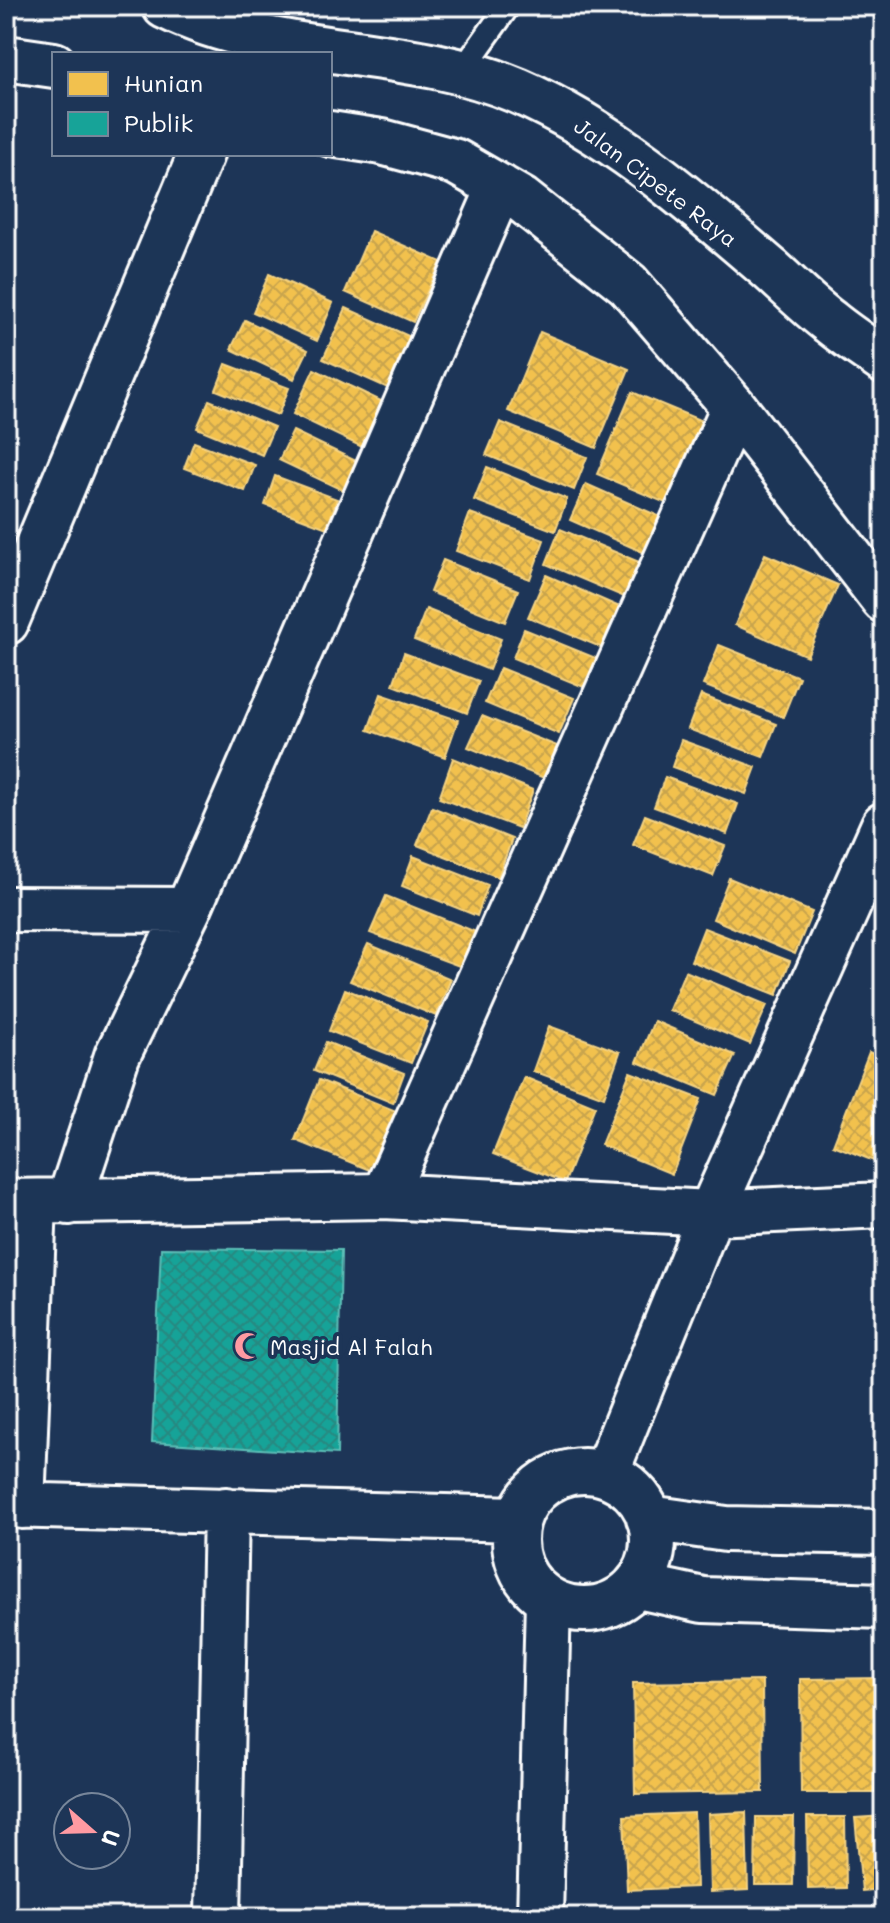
<svg xmlns="http://www.w3.org/2000/svg" width="890" height="1923" viewBox="0 0 890 1923" font-family="Mali,sans-serif">
	<style>
		.homes { fill: url(#homes-cross-hatch); stroke: #f6d483; stroke-width: 2 }
		.public { fill: url(#public-cross-hatch); stroke: #5dbfb7; stroke-width: 2 }
		.lines { fill: none; stroke-linecap: round; stroke-linejoin: round }
		.lane-casing { stroke: #fff; stroke-width: 28 }
		.street-casing { stroke: #fff; stroke-width: 50 }
		.secondary-casing { stroke: #fff; stroke-width: 50 }
		.lane { stroke: #1d3557; stroke-width: 22 }
		.street { stroke: #1d3557; stroke-width: 44 }
		.secondary { stroke: #1d3557; stroke-width: 44 }
		.labels { text-anchor: middle; dominant-baseline: central; stroke-width: 8; stroke-linejoin: round; paint-order: stroke }
		.street-label { font-size: 22px; fill: #fff; stroke: #1d3557 }
		.poi-label { font-size: 22px; fill: #fff; stroke: #1d3557; text-anchor: start }
	</style>
	<defs>
		<pattern id="homes-cross-hatch" width="8" height="8" patternUnits="userSpaceOnUse" patternTransform="scale(2)"><rect width="8" height="8" fill="#f2c14e"/><path d="M0 0l8 8M0 8l8-8" fill="none" stroke="#c8a44e"/></pattern>
		<pattern id="public-cross-hatch" width="8" height="8" patternUnits="userSpaceOnUse" patternTransform="scale(2)"><rect width="8" height="8" fill="#17a398"/><path d="M0 0l8 8M0 8l8-8" fill="none" stroke="#278981"/></pattern>
	</defs>
	<rect width="100%" height="100%" fill="#1d3557"/>
	<filter id="ink" filterUnits="userSpaceOnUse"><feTurbulence type="fractalNoise" baseFrequency=".0125" numOctaves="2"/><feDisplacementMap in="SourceGraphic" scale="16" xChannelSelector="R" yChannelSelector="G"/><feConvolveMatrix kernelMatrix="1 2 1 2 8 2 1 2 1" color-interpolation-filters="sRGB"/></filter>
	<g filter="url(#ink)">
		<path class="homes" d="M371,231L441,262L413,322L345,292Z
			M269,274L333,303L317,341L253,312Z
			M346,308L413,338L390,389L323,359Z
			M245,320L308,350L294,379L231,349Z
			M540,332L629,369L596,448L508,411Z
			M226,364L289,388L278,415L216,390Z
			M314,369L383,402L362,447L293,414Z
			M632,392L702,421L668,504L597,474Z
			M209,400L274,427L262,455L197,428Z
			M500,422L587,457L574,490L486,455Z
			M293,431L358,462L344,491L279,460Z
			M194,442L255,465L245,491L184,468Z
			M487,467L567,499L555,531L474,500Z
			M275,476L337,499L327,528L265,505Z
			M586,484L663,518L647,554L570,520Z
			M470,513L544,540L530,579L456,551Z
			M560,529L644,564L629,599L546,564Z
			M765,554L838,585L807,656L735,625Z
			M443,560L518,590L505,622L430,592Z
			M546,575L622,608L605,649L528,617Z
			M426,609L501,639L489,670L414,640Z
			M524,629L603,661L591,690L513,658Z
			M719,645L799,677L783,717L703,685Z
			M404,653L479,681L467,713L393,685Z
			M500,668L574,698L559,734L485,703Z
			M381,694L458,720L445,757L368,730Z
			M701,695L776,724L763,757L688,729Z
			M482,716L557,746L544,778L468,747Z
			M681,740L756,767L746,794L672,767Z
			M453,758L533,790L519,828L439,798Z
			M665,777L738,804L727,834L654,807Z
			M432,807L512,839L498,877L417,845Z
			M645,815L725,846L713,876L633,845Z
			M413,856L488,885L477,916L402,886Z
			M729,878L812,912L795,954L713,919Z
			M386,896L476,932L462,967L370,933Z
			M704,928L790,961L777,995L691,961Z
			M368,944L451,979L436,1016L350,981Z
			M685,971L767,1005L750,1044L669,1010Z
			M345,989L428,1022L411,1063L329,1031Z
			M654,1021L735,1055L717,1095L637,1062Z
			M549,1026L620,1052L604,1097L533,1071Z
			M326,1042L404,1073L393,1103L314,1071Z
			M869,1052L884,1059V1165L833,1145Z
			M630,1072L701,1099L672,1174L601,1145Z
			M524,1077L595,1106L565,1182L493,1154Z
			M319,1080L396,1111L372,1171L295,1140Z
			M884,1678V1793H801L800,1679Z
			M762,1681L763,1792L635,1794L633,1683Z
			M746,1812L748,1890L710,1892L708,1814Z
			M694,1813L696,1887L627,1890L624,1816Z
			M884,1816V1889L862,1891L855,1818Z
			M756,1817H794L793,1885H755Z
			M807,1817H845L846,1888L808,1889Z"/>
		<path class="public" d="M161,1248L341,1250L337,1454L152,1442Z"/>
		<g class="lines">
			<g class="lane-casing">
				<path id="lane" d="M462,71L508,6"/>
			</g>
			<g class="street-casing">
				<path id="street" d="M6,58L54,65
					M330,134L382,142L456,162L522,200L628,284L734,407L884,600
					M6,622L201,154
					M6,909L188,910
					M384,1196L734,407
					M6,1202L384,1196L711,1213L884,1205
					M69,1202L117,1056L188,910L500,187
					M515 1540a69 69 0 1 1 138 0a69 69 0 1 1-138 0Z
					M606,1473L711,1213L884,825
					M6,1505L517,1519
					M22,1506L34,1203
					M649,1518L726,1529L884,1532
					M638,1586L703,1600L884,1606
					M218,1917L226,1510
					M540,1917L548,1600"/>
			</g>
			<g class="secondary-casing">
				<path id="secondary" d="M165,6C277,61 405,43 518,91C613,132 693,203 771,270C790,287 809,306 830,322C847,336 866,348 884,361"/>
			</g>
			<use href="#lane" class="lane"/>
			<use href="#street" class="street"/>
			<use href="#secondary" class="secondary"/>
		</g>
	</g>
	<defs>
		<g id="mosque-bare" transform="scale(2.16)"><path d="M3.5-4.9A6 6 0 1 0 3.5 4.9A5 5 0 1 1 3.5-4.9Z" fill="#ff9aa2" stroke="#1d3557" stroke-width="2.5" paint-order="stroke"/></g>
	</defs>
	<g fill-rule="evenodd">
		<use href="#mosque-bare" x="248" y="1346"/>
	</g>
	<g class="labels">
		<g class="street-label">
			<text transform="translate(656 182) rotate(37)">Jalan Cipete Raya</text>
		</g>
		<g class="poi-label">
			<text x="270" y="1346">Masjid Al Falah</text>
		</g>
	</g>
	<rect width="890" height="1923" fill="none" stroke="#1d3557" stroke-width="32"/>
	<rect x="16" y="16" width="858" height="1891" fill="none" stroke="#fff" stroke-width="3" filter="url(#ink)"/>
	<rect x="52" y="52" width="280" height="104" fill="#1d3557" stroke="#77869a" stroke-width="2"/>
	<rect x="68" y="72" width="40" height="24" fill="#f2c14e" stroke="#77869a" stroke-width="2"/>
	<text x="124" y="92" font-size="24" fill="#ffffff">Hunian</text>
	<rect x="68" y="112" width="40" height="24" fill="#17a398" stroke="#77869a" stroke-width="2"/>
	<text x="124" y="132" font-size="24" fill="#ffffff">Publik</text>
	<g transform="translate(92 1831) rotate(110)"><circle r="38" fill="#1d3557" stroke="#77869a" stroke-width="2"/>
	<path d="M0-6L14 30L0 20L-14 30Z" fill="#ff9aa2"/>
	<text y="-12" font-size="22" font-weight="bold" text-anchor="middle" fill="#ffffff">U</text>
	</g>
</svg>
